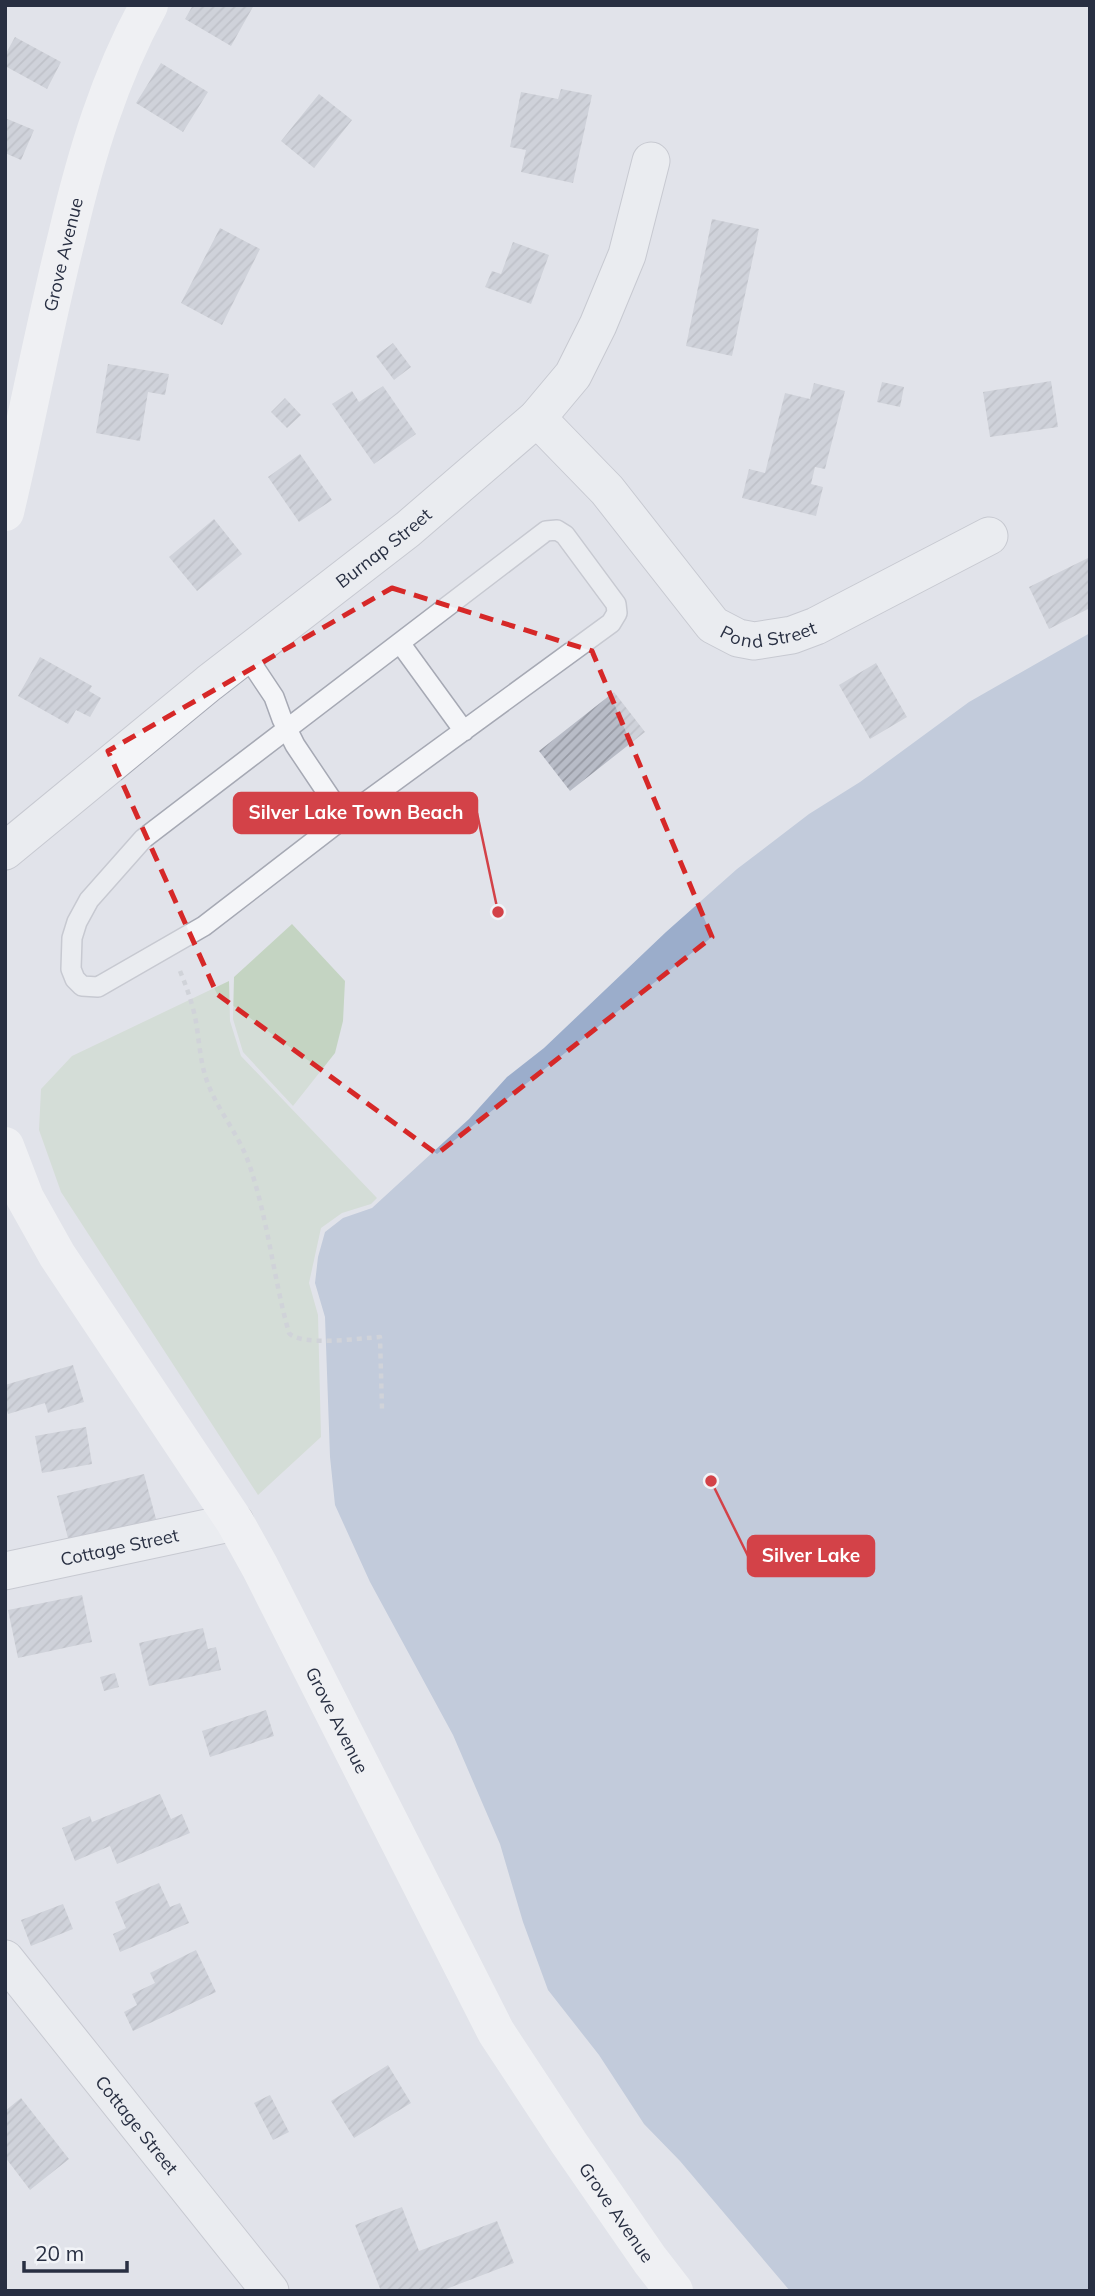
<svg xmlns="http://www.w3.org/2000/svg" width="1095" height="2296" viewBox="0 0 1095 2296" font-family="Mulish,sans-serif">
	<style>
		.green { fill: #c4d4c2 }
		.water { fill: #9badcb }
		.building { fill: url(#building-hatch) }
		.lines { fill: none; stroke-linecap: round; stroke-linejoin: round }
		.lane-casing { stroke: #a6a9b4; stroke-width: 22 }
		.street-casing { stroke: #a6a9b4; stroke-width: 39 }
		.path { stroke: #bbbec5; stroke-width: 4.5; stroke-dasharray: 5 5; stroke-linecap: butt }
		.lane { stroke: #f4f5f8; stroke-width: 19 }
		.street { stroke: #f4f5f8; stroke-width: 37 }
		.secondary { stroke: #fff; stroke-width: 38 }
		.marked { fill: none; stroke: #d62828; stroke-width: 5; stroke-dasharray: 14 9; stroke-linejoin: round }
		.labels { text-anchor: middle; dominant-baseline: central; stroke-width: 7; stroke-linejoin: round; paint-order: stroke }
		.street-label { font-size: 18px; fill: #282f42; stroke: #f1f3f7 }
		.leader { fill: none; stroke: #d34248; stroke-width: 2.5 }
		.callout-dot { fill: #d34248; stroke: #f1f3f7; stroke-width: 2.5 }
		.callout { fill: #d34248; stroke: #d34248; stroke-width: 2.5 }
		.callout-label { font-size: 19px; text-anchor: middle; font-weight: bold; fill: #fff }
	</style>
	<defs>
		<pattern id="building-hatch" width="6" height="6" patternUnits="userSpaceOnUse" patternTransform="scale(1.75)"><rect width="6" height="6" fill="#b8bcc7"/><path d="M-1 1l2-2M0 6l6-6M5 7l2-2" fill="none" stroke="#9699a3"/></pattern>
	</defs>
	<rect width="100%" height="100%" fill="#e1e3ea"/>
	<path class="green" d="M292,924L345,981L343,1021L335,1053L293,1106L243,1052L233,1019L234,977Z
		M229,981L230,1021L241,1056L377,1198L371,1204L342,1213L321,1228L309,1283L318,1315L321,1437L258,1495L61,1192L39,1130L41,1089L72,1056Z"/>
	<path class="water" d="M1090,633V2291H790L680,2161L644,2124L599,2055L548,1990L523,1922L500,1844L453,1735L370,1582L335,1505L330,1457L325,1317L315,1283L318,1257L325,1232L343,1218L372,1208L469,1119L507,1077L544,1048L666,932L737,869L809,814L860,782L969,702Z"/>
	<path class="building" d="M193,5H254L231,46L185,19Z
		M15,37L61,62L47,89L5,66V55Z
		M161,63L208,92L183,132L136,103Z
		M561,89L592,95L573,183L521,172L526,150L510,147L521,92L558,99Z
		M319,94L352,120L314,168L281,141Z
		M5,118L34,130L21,160L5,153Z
		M712,219L759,229L732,356L686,346Z
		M220,228L260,249L222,325L181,303Z
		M513,242L549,255L531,304L485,287L492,271L501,274Z
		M393,343L411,367L394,380L376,356Z
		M108,364L169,374L165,395L148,392L140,441L96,433Z
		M1051,381L1058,427L990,437L983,392Z
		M882,382L904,387L900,407L877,402Z
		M814,383L845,391L825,469L815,467L811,484L823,487L816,516L742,498L749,469L765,473L785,393L810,399Z
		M383,386L416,434L374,464L332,404L352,391L359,402Z
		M285,398L301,415L287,428L271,412Z
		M300,454L332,500L299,522L268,477Z
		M214,519L242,554L197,591L169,557Z
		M1090,557V608L1049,629L1029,587Z
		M40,657L92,686L89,691L101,698L90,717L76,710L68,724L18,696Z
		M876,663L907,717L870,739L839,685Z
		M614,692L645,732L570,791L539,751Z
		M73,1365L84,1402L48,1413L45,1403L8,1414L5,1405V1385Z
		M86,1427L92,1464L42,1473L35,1436Z
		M144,1474L156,1519L69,1542L57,1496Z
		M82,1595L92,1642L18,1658L8,1610Z
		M203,1628L208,1649L216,1647L221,1670L149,1686L139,1643Z
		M115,1673L119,1687L104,1691L100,1677Z
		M266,1710L274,1736L210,1757L202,1731Z
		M160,1794L171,1819L182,1814L190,1833L117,1864L110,1846L75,1861L62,1828L90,1816L92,1822Z
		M159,1883L170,1907L180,1903L189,1923L120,1952L113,1934L126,1928L115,1902Z
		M63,1904L73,1929L31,1946L21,1920Z
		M196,1950L216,1992L133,2031L124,2012L137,2005L132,1994L155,1983L150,1973Z
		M388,2065L411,2103L354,2138L331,2101Z
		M270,2095L289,2132L273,2140L254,2103Z
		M21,2098L69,2159L30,2190L5,2157V2111Z
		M402,2207L419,2251L497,2221L514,2263L441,2291H381L355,2225Z"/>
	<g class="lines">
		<g class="lane-casing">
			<path id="lane" d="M400,643L464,731
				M246,655L274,697L282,719L295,745L344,818L611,623L617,613L616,604L565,535L557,530L546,531L143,839L89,900L77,922L72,938L71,969L75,979L82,986L98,987L204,926L344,818"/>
		</g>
		<g class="street-casing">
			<g id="street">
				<path id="s1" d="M537,418L607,490L713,625L738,638L754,641L792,635L816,626L989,536"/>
				<path id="s2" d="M5,851L209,683L408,529L537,418L573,375L598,325L627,255L651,161"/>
				<path id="s3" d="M5,1571L235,1522"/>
				<path id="s4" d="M5,1959L270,2291"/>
			</g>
		</g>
		<path class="path" d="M180,971C187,988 193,1005 196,1022C199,1040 200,1058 205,1075C214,1106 237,1131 248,1161C268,1217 273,1277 289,1333C301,1347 361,1338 380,1337L382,1409"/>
		<use href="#lane" class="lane"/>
		<use href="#street" class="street"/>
		<g class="secondary">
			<path id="s5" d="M5,512C27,420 44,327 67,236C86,155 109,78 149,5"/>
			<path id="s6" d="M5,1146L25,1198L57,1255L235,1522L260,1567L496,2032L569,2143L650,2260L674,2291"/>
		</g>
	</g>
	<path d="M0 0H1095V2296H0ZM392,588L592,651L712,937L437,1154L217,994L108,751Z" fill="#e1e3ea" fill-opacity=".55" fill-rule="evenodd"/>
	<path class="marked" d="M392,588L592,651L712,937L437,1154L217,994L108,751Z"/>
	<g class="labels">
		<g class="street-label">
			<text stroke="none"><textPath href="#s5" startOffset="264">Grove Avenue</textPath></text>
			<text stroke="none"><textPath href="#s2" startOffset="485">Burnap Street</textPath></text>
			<text stroke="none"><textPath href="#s1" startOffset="331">Pond Street</textPath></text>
			<text stroke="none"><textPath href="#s3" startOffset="117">Cottage Street</textPath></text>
			<text stroke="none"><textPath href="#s6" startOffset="665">Grove Avenue</textPath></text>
			<text stroke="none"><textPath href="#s4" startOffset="212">Cottage Street</textPath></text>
			<text stroke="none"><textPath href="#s6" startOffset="1232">Grove Avenue</textPath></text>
		</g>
	</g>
	<path class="leader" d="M498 912L477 813M711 1481L748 1556"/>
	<g class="callout-dot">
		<circle cx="498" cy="912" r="7"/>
		<circle cx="711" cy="1481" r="7"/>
	</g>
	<g class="callout">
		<rect x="234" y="793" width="243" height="40" rx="7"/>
		<rect x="748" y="1536" width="126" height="40" rx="7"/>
	</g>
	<g class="callout-label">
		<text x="356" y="819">Silver Lake Town Beach</text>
		<text x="811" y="1562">Silver Lake</text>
	</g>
	<rect width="1095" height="2296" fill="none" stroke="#282f42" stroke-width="14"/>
	<path d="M24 2261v10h103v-10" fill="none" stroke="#282f42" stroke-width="3.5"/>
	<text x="35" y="2261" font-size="21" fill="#282f42" stroke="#f1f3f7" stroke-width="5" paint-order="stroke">20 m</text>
</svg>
